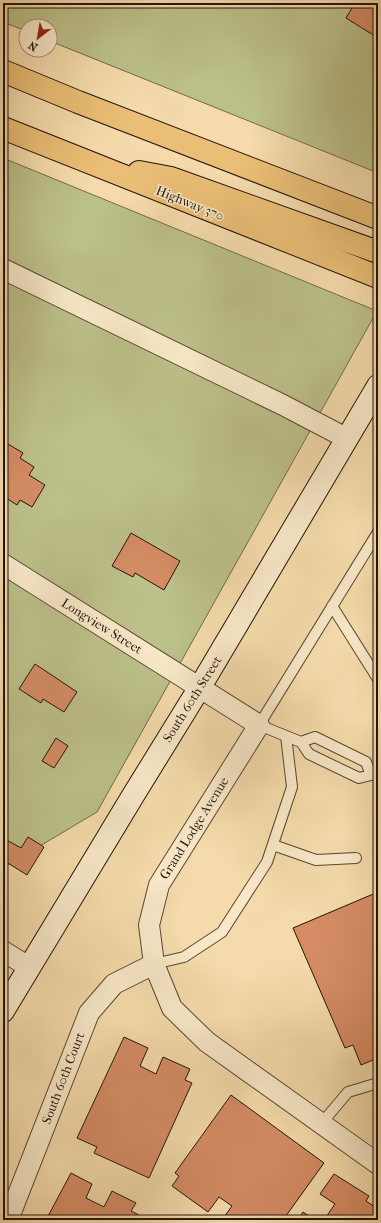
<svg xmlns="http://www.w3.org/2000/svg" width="381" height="1223" viewBox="0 0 381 1223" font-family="'IM FELL French Canon',serif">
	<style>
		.green { fill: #bcc089; stroke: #706a4a }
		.building { fill: #d58c65; stroke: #23140c }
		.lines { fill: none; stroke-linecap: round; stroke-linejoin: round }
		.lane-casing { stroke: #584634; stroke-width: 12 }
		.street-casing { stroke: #584634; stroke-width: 22 }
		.secondary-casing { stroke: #23140c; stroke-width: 24 }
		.highway-casing { stroke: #23140c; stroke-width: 24 }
		.lane { stroke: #f8e8c8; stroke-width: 10 }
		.street { stroke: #f8e8c8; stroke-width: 20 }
		.secondary { stroke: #f8e8c8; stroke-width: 22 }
		.highway { stroke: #eabe76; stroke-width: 22 }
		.labels { text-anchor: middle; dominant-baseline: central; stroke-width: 3; stroke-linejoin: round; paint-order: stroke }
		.street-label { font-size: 13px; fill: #23140c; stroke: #f8e8c8 }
	</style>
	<rect width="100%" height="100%" fill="#f5dbab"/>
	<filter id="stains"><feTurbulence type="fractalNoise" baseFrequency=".005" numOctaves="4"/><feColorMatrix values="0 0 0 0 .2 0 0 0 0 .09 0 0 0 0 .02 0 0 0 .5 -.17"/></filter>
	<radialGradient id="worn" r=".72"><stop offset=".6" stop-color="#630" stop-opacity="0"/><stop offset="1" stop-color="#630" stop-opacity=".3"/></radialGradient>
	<path class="green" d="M3,3H378V173L50,41V26H26V31L3,22Z
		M3,158L377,311L97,812L3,868Z"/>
	<path class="building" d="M355,3H378V38L346,18Z
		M3,441L23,453L20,458L34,467L29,475L45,485L32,507L20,500L17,505L3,496Z
		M131,533L180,561L164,590L135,573L133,577L112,566Z
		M35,664L77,692L64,712L43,699L41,703L19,689Z
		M56,738L68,746L54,768L42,761Z
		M28,837L44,847L27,875L3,860V838L21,848Z
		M378,892V1058L361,1065L353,1045L345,1048L293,928Z
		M124,1037L148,1048L140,1066L156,1074L163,1057L190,1069L185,1080L192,1083L149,1178L94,1153L97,1147L77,1138Z
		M231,1095L324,1163L283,1220H222L232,1206L219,1197L208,1212L172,1186L179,1176L175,1173Z
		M71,1173L92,1184L86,1198L104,1207L112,1191L136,1203L131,1211L139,1215L137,1220H46Z
		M334,1174L369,1196L366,1201L378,1209V1220H324L335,1204L320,1194Z
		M303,1212L315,1220H298Z"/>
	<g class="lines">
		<g class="lane-casing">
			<path id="lane" d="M332,606L378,679
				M286,736L301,742L309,754L359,778L371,775L366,762L315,737L301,742
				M273,845L316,860L356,858
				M154,964L184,957L222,932L267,862L292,787L286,736L259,725L378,532
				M321,1124L348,1092L378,1083"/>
		</g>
		<g class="street-casing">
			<path id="street" d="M3,269L283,405L346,438
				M3,564L259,725L159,885L149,925L154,964L172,1008L207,1042L378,1164
				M3,951L29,967
				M8,1220L89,1013L114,984L154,964"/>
		</g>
		<g class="secondary-casing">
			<path id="secondary" d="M3,1011L134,794L200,687L378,386"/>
		</g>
		<g class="highway-casing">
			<path id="highway" d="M3,71L78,102L378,218
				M3,128L378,277
				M139,172L171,178L378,252"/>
		</g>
		<use href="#lane" class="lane"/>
		<use href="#street" class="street"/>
		<use href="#secondary" class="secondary"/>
		<use href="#highway" class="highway"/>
	</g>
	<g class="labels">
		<g class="street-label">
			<text transform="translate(190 203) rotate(22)">Highway 370</text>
			<text transform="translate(102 626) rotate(32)">Longview Street</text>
			<text transform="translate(192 699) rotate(-58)">South 60th Street</text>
			<text transform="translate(194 828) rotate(-58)">Grand Lodge Avenue</text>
			<text transform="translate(63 1078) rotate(-69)">South 60th Court</text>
		</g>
	</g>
	<rect width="381" height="1223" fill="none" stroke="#f5dbab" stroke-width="16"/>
	<rect x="4" y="4" width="373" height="1215" fill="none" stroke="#23140c" stroke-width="2"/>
	<rect x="8" y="8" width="365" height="1207" fill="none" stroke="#23140c"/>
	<g transform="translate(38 38) rotate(211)"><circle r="19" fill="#f8e8c8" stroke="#a3937d"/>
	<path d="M0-3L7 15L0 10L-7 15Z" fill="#8f2418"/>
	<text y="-6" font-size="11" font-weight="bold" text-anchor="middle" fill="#23140c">N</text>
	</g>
	<rect width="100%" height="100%" filter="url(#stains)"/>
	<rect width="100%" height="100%" fill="url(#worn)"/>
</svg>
